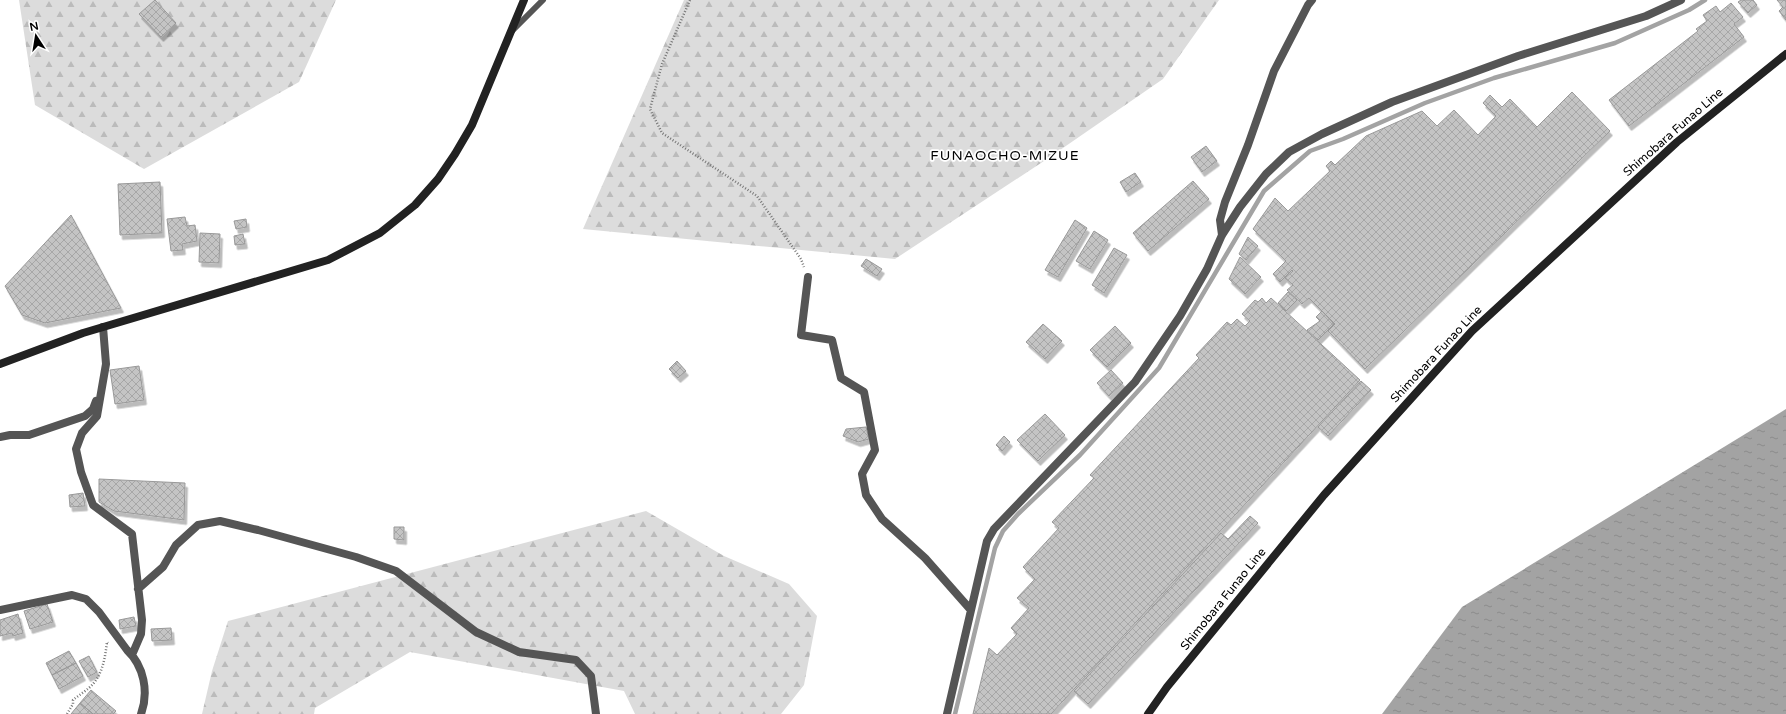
<svg xmlns="http://www.w3.org/2000/svg" width="1786" height="714" viewBox="0 0 1786 714" font-family="'Varela Round',sans-serif">
	<style>
		.forest { fill: url(#forest-firs) }
		.water { fill: url(#water-ripples) }
		.lines { fill: none; stroke-linecap: round; stroke-linejoin: round }
		.stream { stroke: #a3a3a3; stroke-width: 4.5 }
		.building { fill: url(#building-cross-hatch); stroke: #999; filter: url(#shadow) }
		.path { stroke: #777; stroke-width: 2.5; stroke-dasharray: 1 2; stroke-linecap: butt }
		.lane { stroke: #555; stroke-width: 6 }
		.street { stroke: #555; stroke-width: 8 }
		.secondary { stroke: #222; stroke-width: 8 }
		.labels { text-anchor: middle; dominant-baseline: central; stroke-width: 3.5; stroke-linejoin: round; paint-order: stroke }
		.street-label { font-size: 12px; fill: #000; stroke: #fff }
		.quarter-label { font-size: 14px; letter-spacing: 1px; fill: #000; stroke: #fff }
	</style>
	<defs>
		<pattern id="forest-firs" width="22" height="20" patternUnits="userSpaceOnUse"><rect width="22" height="20" fill="#dcdcdc"/><path d="M5 1l3.5 6h-7zM16 11l3.5 6h-7z" fill="#bbb"/></pattern>
		<pattern id="water-ripples" width="26" height="14" patternUnits="userSpaceOnUse"><rect width="26" height="14" fill="#a3a3a3"/><path d="M2 4q2-2 4 0t4 0M15 11q2-2 4 0t4 0" fill="none" stroke="#8b8b8b"/></pattern>
		<pattern id="building-cross-hatch" width="8" height="8" patternUnits="userSpaceOnUse"><rect width="8" height="8" fill="#c4c4c4"/><path d="M0 0l8 8M0 8l8-8" fill="none" stroke="#a7a7a7"/></pattern>
		<filter id="shadow"><feDropShadow dx="2.5" dy="4.5" stdDeviation="0" flood-color="#0004"/></filter>
	</defs>
	<rect width="100%" height="100%" fill="#fff"/>
	<path class="forest" d="M19,0H336L299,82L144,169L35,105Z
		M684,0H1219L1163,79L1047,159L895,259L583,229Z
		M646,511L724,556L789,584L817,616L804,685L781,714H635L624,691L410,652L315,708L314,714H202L212,671L228,621Z"/>
	<path class="water" d="M1786,409V714H1382L1462,607Z"/>
	<g class="lines">
		<path class="stream" d="M955,714L995,548L1003,531L1018,514L1080,455L1159,368L1264,191L1310,151L1343,139L1425,103L1494,78L1615,43L1689,10L1705,0"/>
	</g>
	<path class="building" d="M155,0L176,23L161,37L139,14Z
		M1741,0H1753L1757,5L1748,13L1738,2Z
		M1777,0H1786V20L1779,11L1783,7Z
		M1731,3L1743,17L1734,24L1744,37L1629,126L1609,100L1698,31L1696,29L1707,21L1703,15L1716,6L1720,12Z
		M1572,92L1610,131L1365,369L1328,331L1335,324L1309,298L1302,304L1287,290L1293,285L1285,278L1293,271L1292,270L1280,282L1273,274L1286,261L1253,229L1275,198L1288,211L1330,171L1326,166L1331,161L1335,165L1366,136L1422,111L1437,126L1454,110L1478,135L1496,116L1483,103L1490,95L1502,107L1510,99L1537,127Z
		M1206,146L1217,161L1202,172L1191,157Z
		M1135,173L1141,182L1126,192L1120,182Z
		M1193,181L1209,199L1148,251L1133,233Z
		M160,182L162,233L120,235L118,184Z
		M71,215L121,308L45,323L22,315L5,286Z
		M185,217L187,226L195,225L197,241L182,244L183,250L171,251L167,219Z
		M246,219L247,227L236,229L234,221Z
		M1075,220L1087,228L1058,277L1045,270Z
		M1094,231L1108,240L1090,269L1076,261Z
		M200,233L220,234L219,263L199,262Z
		M243,234L245,244L235,245L234,236Z
		M1248,237L1258,246L1246,260L1239,254Z
		M1114,248L1127,255L1104,293L1092,285Z
		M1240,257L1261,277L1245,294L1229,279Z
		M866,259L882,269L877,276L861,266Z
		M1288,292L1297,300L1286,311L1278,303Z
		M1262,298L1266,303L1271,298L1360,380L1051,714H973L989,648L997,655L1017,634L1011,628L1029,608L1017,598L1035,579L1023,567L1059,528L1052,522L1094,478L1090,475L1199,358L1196,355L1227,322L1231,325L1237,319L1245,326L1250,321L1242,314L1255,300L1258,302Z
		M1322,311L1334,324L1318,340L1307,330L1320,321L1316,317Z
		M1043,324L1062,341L1045,359L1026,342Z
		M1115,326L1131,343L1107,367L1090,350Z
		M677,361L686,371L678,378L669,369Z
		M139,366L144,400L115,404L110,370Z
		M1111,370L1123,383L1109,396L1097,383Z
		M1361,381L1371,390L1328,436L1318,427Z
		M1045,414L1065,435L1038,461L1017,440Z
		M866,427L869,439L858,442L843,436L846,429Z
		M1004,436L1010,442L1002,451L996,445Z
		M99,479L185,483L184,520L114,511L99,502Z
		M83,493L85,506L70,507L69,495Z
		M1250,516L1258,523L1088,704L1074,691L1221,533L1228,539Z
		M394,527H404V540L394,539Z
		M47,604L53,622L30,629L24,611Z
		M18,614L23,633L13,636L12,633L0,636V620Z
		M134,617L136,626L120,629L119,620Z
		M171,628L172,640L152,641L151,629Z
		M69,651L76,663L52,675L46,663Z
		M89,656L97,672L88,677L79,661Z
		M76,663L83,676L59,689L52,675Z
		M91,690L116,711L113,714H93L80,703Z
		M80,703L93,714H71Z"/>
	<g class="lines">
		<path class="path" d="M690,0L662,64L650,109L662,133L757,196L801,259L804,267
			M67,714L73,704V700C79,695 89,689 93,684C103,672 105,658 107,642L108,643"/>
		<path class="lane" d="M512,31L543,0"/>
		<path class="street" d="M1222,235L1220,220L1225,202L1248,145L1274,71L1308,5L1312,0
			M808,277L801,335L832,340L841,378L864,392L875,450L862,474L866,495L882,519L925,558L970,609
			M103,327L106,364L97,416L82,433L76,449L81,472L93,505L132,534L142,620L141,634L132,655
			M0,437L10,435H29L85,416L93,409L96,401
			M138,589L163,567L176,545L198,525L220,521L258,530L356,557L396,571L476,632L519,652L576,660L591,676L596,714
			M0,610L72,595L86,599L99,612L127,650C144,666 149,692 141,714
			M947,714L987,541L994,529L1135,382L1180,316L1207,269L1222,235L1240,207L1266,174L1289,152L1322,134L1392,102L1518,56L1646,16L1681,0"/>
		<path class="secondary" d="M0,364L83,333L328,260L380,233L415,205L438,179L455,154L472,125L524,0
			M1148,714L1167,687L1324,495L1472,331L1677,142L1786,54"/>
	</g>
	<g class="labels">
		<g class="street-label">
			<text transform="translate(1673 132) rotate(-41)">Shimobara Funao Line</text>
			<text transform="translate(1436 354) rotate(-47)">Shimobara Funao Line</text>
			<text transform="translate(1223 599) rotate(-51)">Shimobara Funao Line</text>
		</g>
		<g class="quarter-label">
			<text x="1005" y="155">FUNAOCHO-MIZUE</text>
		</g>
	</g>
	<g transform="translate(36 36) rotate(348)" stroke="#ffffff" stroke-width="3" paint-order="stroke">
	<path d="M0-3L7 15L0 10L-7 15Z" fill="#000000"/>
	<text y="-6" font-size="11" font-weight="bold" text-anchor="middle" fill="#000000">N</text>
	</g>
</svg>
